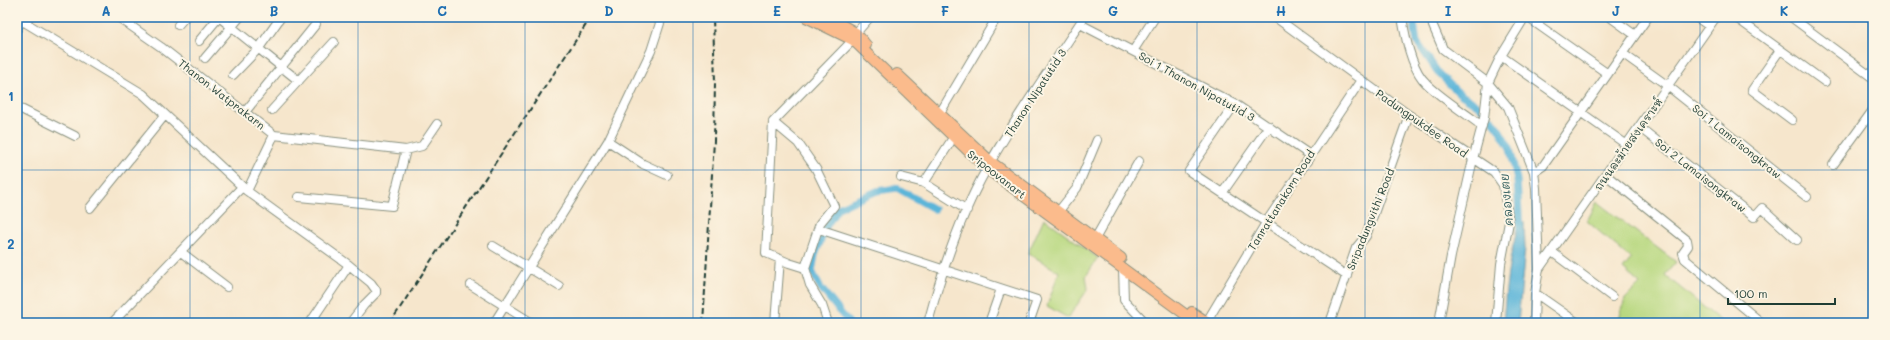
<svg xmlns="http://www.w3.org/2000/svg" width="1890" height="340" viewBox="0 0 1890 340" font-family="Mali,'Playpen Sans Thai',sans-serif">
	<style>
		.green { fill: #b8d880; stroke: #6c8a5a }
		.water { fill: #5cb5d9; stroke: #3e7986 }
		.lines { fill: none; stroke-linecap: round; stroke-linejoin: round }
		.canal { stroke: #5cb5d9; stroke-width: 7 }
		.minor-casing { stroke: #8a9280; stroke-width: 10 }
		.major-casing { stroke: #8a9280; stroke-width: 12 }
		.minor { stroke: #fff; stroke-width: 8 }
		.major { stroke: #fbbb8c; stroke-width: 10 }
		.rail { stroke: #1f3d34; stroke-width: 2; stroke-dasharray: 6 3; stroke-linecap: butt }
		.grid { fill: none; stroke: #1f6fb2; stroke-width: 1; stroke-opacity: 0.55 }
		.labels { text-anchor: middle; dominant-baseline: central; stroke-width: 4; stroke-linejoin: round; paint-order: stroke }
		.street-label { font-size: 11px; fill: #1f3d34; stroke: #fcf5e5 }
		.water-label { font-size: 12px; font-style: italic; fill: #2e5b5d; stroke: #fcf5e5 }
		.neatline { fill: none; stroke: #1f6fb2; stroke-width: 1.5 }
		.grid-label { font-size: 13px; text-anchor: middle; font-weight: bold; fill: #1f6fb2 }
	</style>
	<rect width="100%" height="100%" fill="#fcf5e5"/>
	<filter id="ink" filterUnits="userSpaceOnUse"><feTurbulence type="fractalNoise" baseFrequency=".025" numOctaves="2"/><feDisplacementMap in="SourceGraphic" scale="8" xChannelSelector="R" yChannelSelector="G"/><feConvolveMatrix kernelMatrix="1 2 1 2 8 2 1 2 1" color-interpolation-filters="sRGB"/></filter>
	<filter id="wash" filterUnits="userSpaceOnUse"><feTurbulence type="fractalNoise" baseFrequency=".012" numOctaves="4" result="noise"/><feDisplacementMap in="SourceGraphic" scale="16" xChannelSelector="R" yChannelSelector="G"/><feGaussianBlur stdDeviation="0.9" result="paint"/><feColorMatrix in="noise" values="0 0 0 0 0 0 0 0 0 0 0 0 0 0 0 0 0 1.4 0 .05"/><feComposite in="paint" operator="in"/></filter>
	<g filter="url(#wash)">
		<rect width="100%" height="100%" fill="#f6e6cc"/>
		<path class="green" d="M1597,202L1676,262L1665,275L1723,323H1618L1625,299L1640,284L1623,269L1631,259L1587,221Z
			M1044,218L1098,258L1086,276L1088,289L1068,318L1047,306L1059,272L1028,253Z"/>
		<path class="water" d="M1524,222L1525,248L1518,323H1503C1505,302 1506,281 1510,260C1512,247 1517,235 1517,223Z"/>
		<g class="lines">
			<path class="canal" d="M1413,17L1417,42L1439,74L1460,94L1479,106L1496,124L1510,148L1517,180L1520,231
				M849,323L820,287L812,271L815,255L827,225L838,208L877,191L897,188L934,209"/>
		</g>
	</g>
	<g filter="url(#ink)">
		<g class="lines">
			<g class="minor-casing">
				<path id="minor" d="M118,17L161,47L274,135L247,191
					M219,17L299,81
					M1275,17L1409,115L1494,172L1503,185L1509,222L1501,264L1496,323
					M1402,17C1405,36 1411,69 1426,83C1442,99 1464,112 1482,126
					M1431,17L1433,26L1443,49L1488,83L1508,107L1534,172L1536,188L1539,269L1535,293L1534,323
					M1527,17L1608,74
					M1610,17L1635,35
					M1696,17L1709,26
					M1735,17L1825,82
					M1791,17L1873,78
					M21,20L143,94L247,191L349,265L371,283L376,290V293L364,305L350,323
					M1080,24L1235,104L1310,155
					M178,25L185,17
					M17,29L23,17
					M199,41L219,17
					M1780,50L1752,90L1792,120
					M1133,51L1155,17
					M1622,53L1668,86L1807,197
					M1501,56L1627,145
					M205,58L240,17
					M233,75L259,48L281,17
					M1235,104L1189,171L1347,276
					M17,107L75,136
					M272,110L334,42
					M245,112L316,24
					M937,118L997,17
					M773,122L798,143L816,169L834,206L820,223L805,268
					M1639,127L1754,217L1762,208L1797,240
					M274,135L406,150L422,146L437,124
					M608,141L643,164L667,175
					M1833,165L1873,110
					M1534,172L1543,166L1648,17
					M1606,175L1687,240L1688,246L1683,253L1685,259L1762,323
					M901,177L924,183L967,210
					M924,183L953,138
					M1223,192L1269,126
					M299,197L392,206L406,150
					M90,208L165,115
					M1058,212L1077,188L1097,140
					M819,229L1037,300L1029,323
					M1095,239L1139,161
					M493,246L559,286
					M181,252L227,287
					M1552,252L1612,297
					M805,268L789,263L766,253L773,122L853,40L856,33L870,17
					M805,268L810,285L822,305L828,323
					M1123,268L1124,300L1146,323
					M1539,269L1716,17
					M471,285L532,323
					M1535,293L1578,323
					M112,323L242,187
					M310,323L349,265
					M494,323L608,141L651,51L662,17
					M775,323L780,259
					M928,323C942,270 959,218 986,170C1015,117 1051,68 1084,17
					M989,323L1001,289
					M1206,323L1267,221L1361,80
					M1330,323L1356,248L1366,236L1409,115
					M1439,323L1451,256L1473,159L1484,118L1488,83L1501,56L1525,17"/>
			</g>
			<g class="major-casing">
				<path id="major" d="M806,17L853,40L987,169L1197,323
					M828,17L856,33L866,45
					M897,74L991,162L1121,258
					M1192,312L1208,323"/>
			</g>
			<use href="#minor" class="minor"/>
			<use href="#major" class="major"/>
			<path class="rail" d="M390,323L591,17
				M703,323L714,141L715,82L713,17"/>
		</g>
	</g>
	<path class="grid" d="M190,17V323M358,17V323M525,17V323M693,17V323M861,17V323M1029,17V323M1197,17V323M1365,17V323M1532,17V323M1700,17V323M17,170H1873"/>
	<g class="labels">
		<g class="street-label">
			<text transform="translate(1197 86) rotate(29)">Soi 1 Thanon Nipatutid 3</text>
			<text transform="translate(1035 93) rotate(-57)">Thanon Nipatutid 3</text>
			<text transform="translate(222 94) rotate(38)">Thanon Watprakarn</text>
			<text transform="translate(1422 123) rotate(35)">Padungpukdee Road</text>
			<text transform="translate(1737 141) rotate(39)">Soi 1 Lamaisongkraw</text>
			<text transform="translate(1628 144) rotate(-55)">ถนนละม้ายสงเคราะห์</text>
			<text transform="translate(997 174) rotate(38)">Sripoovanart</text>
			<text transform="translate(1701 175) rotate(38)">Soi 2 Lamaisongkraw</text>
			<text transform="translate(1281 200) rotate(-58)">Tanrattanakorn Road</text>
			<text transform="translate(1370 219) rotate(-68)">Sripadungvithi Road</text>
		</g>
		<g class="water-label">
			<text transform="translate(1506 200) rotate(-95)">คลองเตย</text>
		</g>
	</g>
	<rect width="1890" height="340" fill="none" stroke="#fcf5e5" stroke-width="44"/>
	<path d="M1728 298v6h107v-6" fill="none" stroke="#1f3d34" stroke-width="2"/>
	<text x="1734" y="298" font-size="12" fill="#1f3d34" stroke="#fcf5e5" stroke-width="3" paint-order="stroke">100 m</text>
	<rect x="22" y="22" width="1846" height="296" class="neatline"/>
	<g class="grid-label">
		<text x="106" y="16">A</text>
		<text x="274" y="16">B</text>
		<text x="442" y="16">C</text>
		<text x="609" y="16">D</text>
		<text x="777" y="16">E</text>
		<text x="945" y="16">F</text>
		<text x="1113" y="16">G</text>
		<text x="1281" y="16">H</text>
		<text x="1448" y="16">I</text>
		<text x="1616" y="16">J</text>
		<text x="1784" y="16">K</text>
		<text x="11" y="101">1</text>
		<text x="11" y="249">2</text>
	</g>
</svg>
